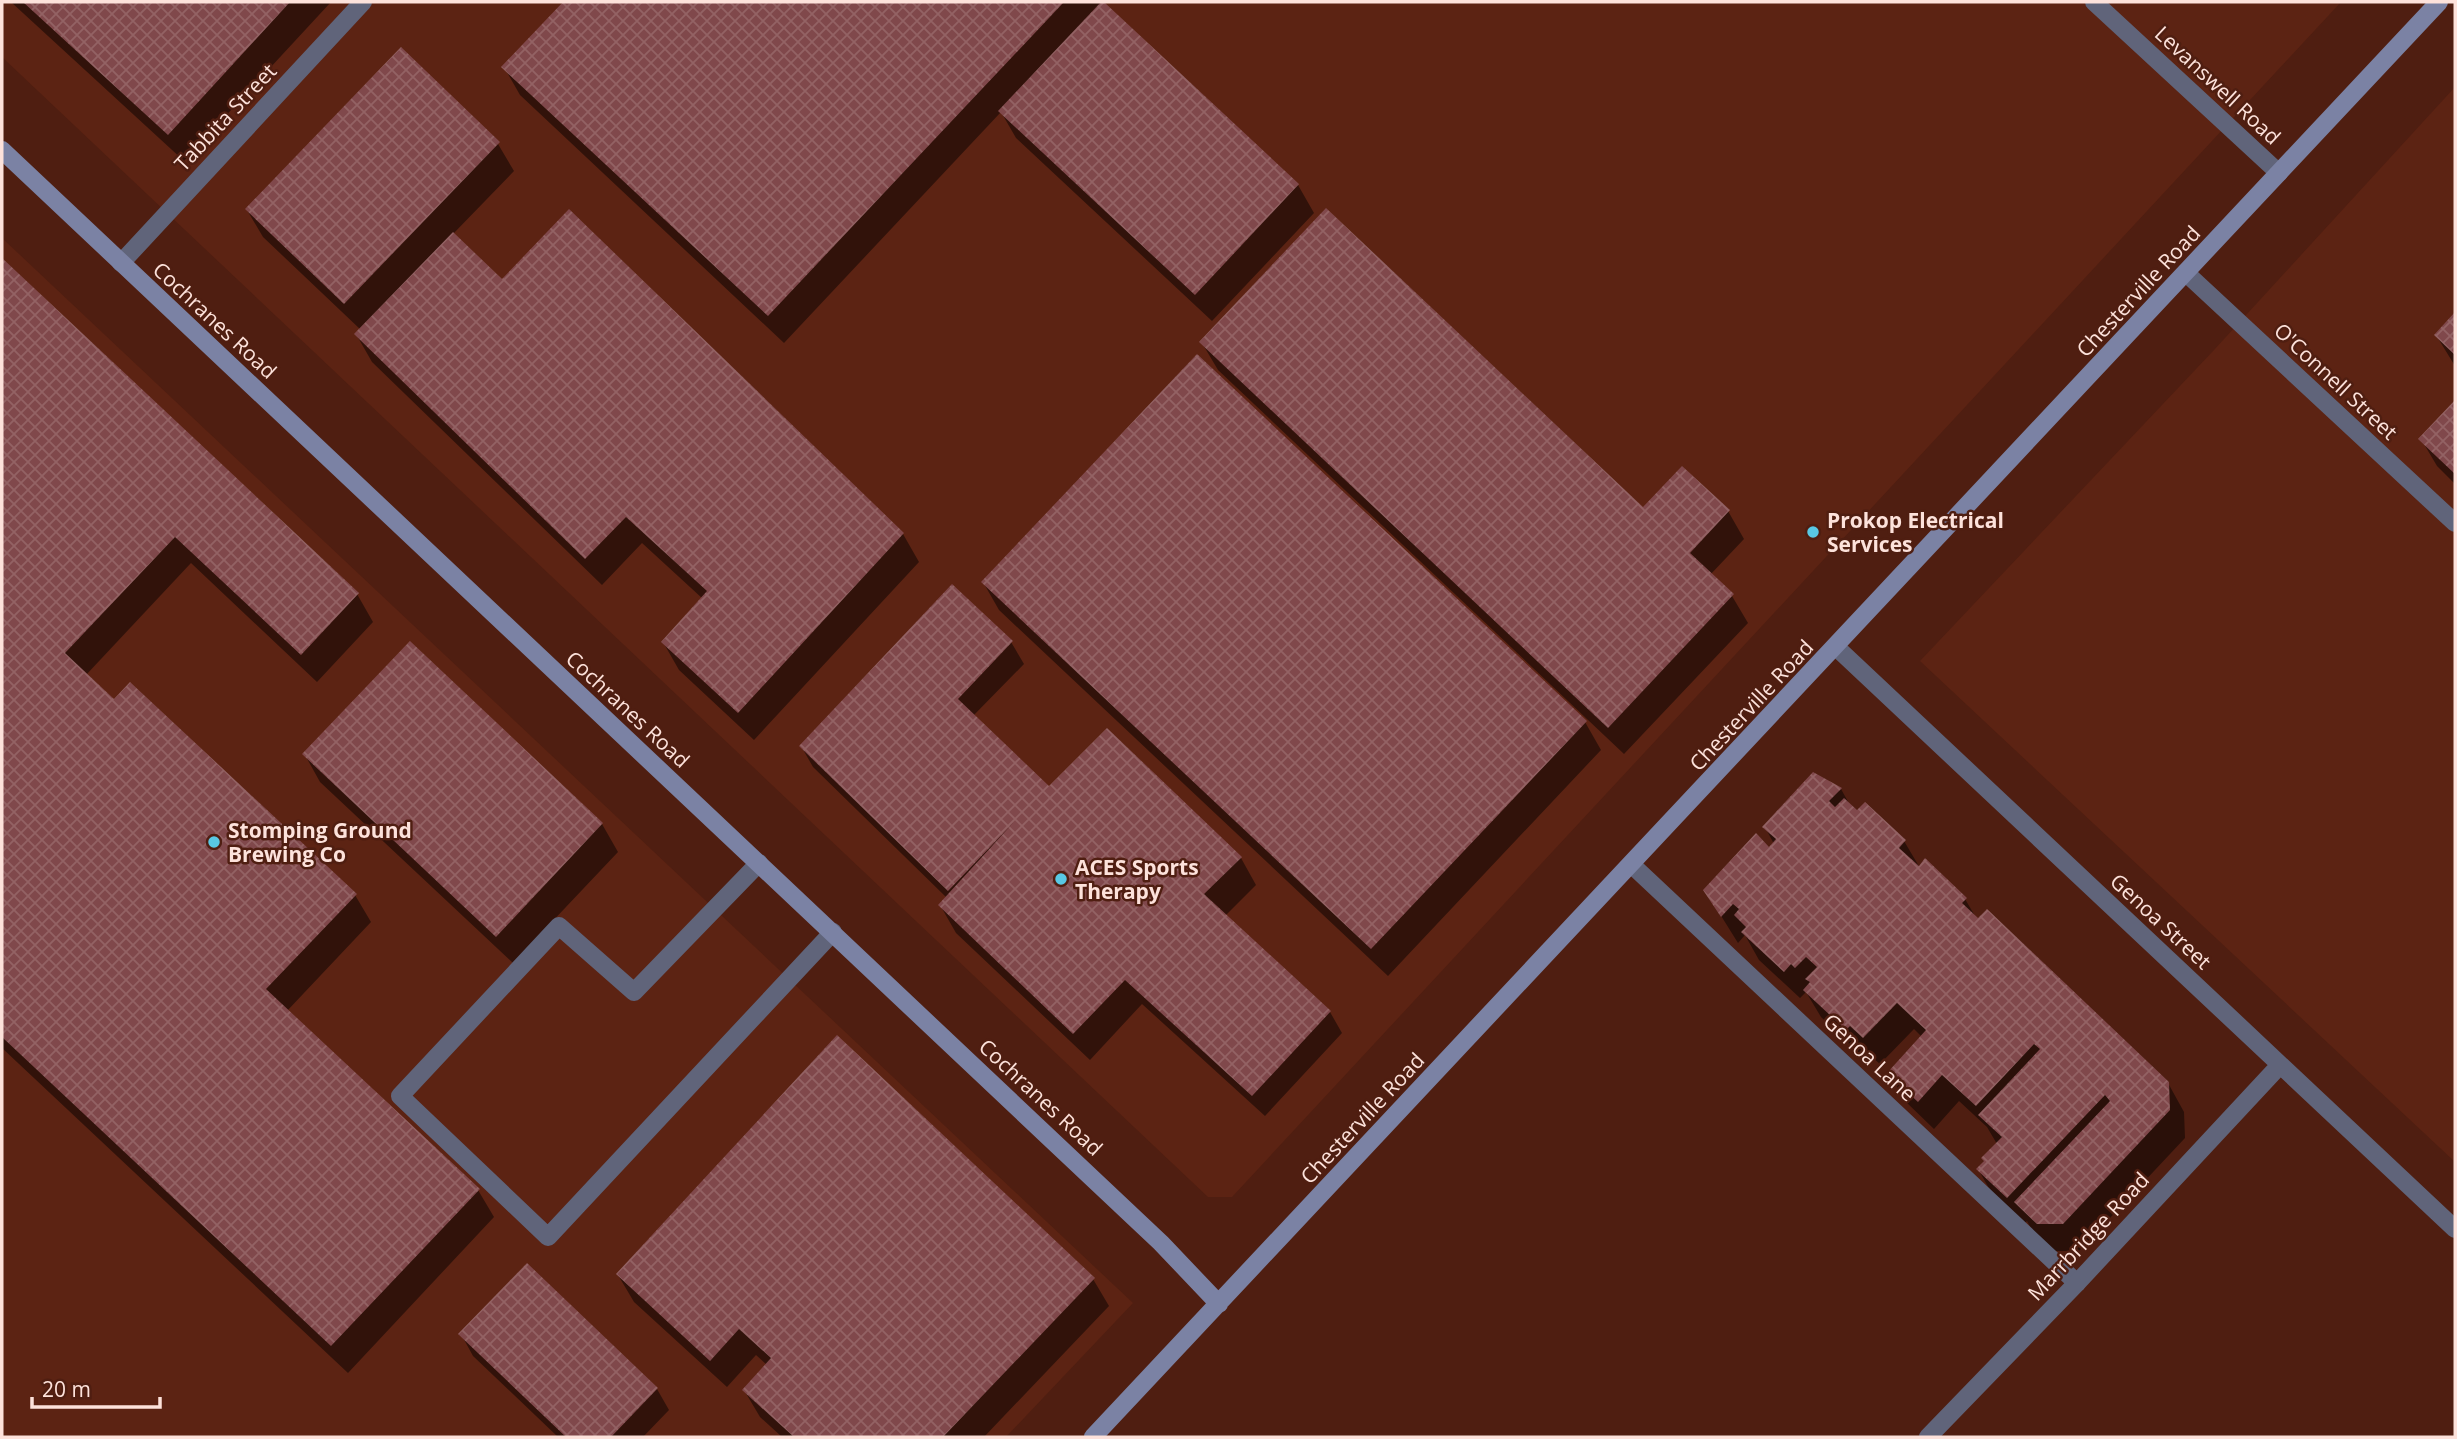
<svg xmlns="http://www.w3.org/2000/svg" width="2457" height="1439" viewBox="0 0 2457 1439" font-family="'Open Sans',sans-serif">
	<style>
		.built { fill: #5c2313 }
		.shadow { fill: #0007 }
		.building { fill: url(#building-cross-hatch) }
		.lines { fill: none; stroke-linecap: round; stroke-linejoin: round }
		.lane { stroke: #60647a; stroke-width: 18 }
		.street { stroke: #60647a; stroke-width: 18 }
		.secondary { stroke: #7b82a4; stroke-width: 18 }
		.poi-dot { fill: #59c8e4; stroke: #4f1e11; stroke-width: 2.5 }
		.labels { text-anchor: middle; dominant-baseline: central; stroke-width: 5; stroke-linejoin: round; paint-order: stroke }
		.street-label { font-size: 21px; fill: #fde2db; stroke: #4f1e11 }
		.poi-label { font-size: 21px; font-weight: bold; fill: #fde2db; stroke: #4f1e11; text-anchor: start }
	</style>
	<defs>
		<pattern id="building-cross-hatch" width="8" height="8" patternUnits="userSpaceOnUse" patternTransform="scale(1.75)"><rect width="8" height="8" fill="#80484b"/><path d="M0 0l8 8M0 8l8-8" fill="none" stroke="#936264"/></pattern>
	</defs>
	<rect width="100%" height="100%" fill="#4f1e11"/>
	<path class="built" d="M2,2H2341L1232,1197H1208L2,57Z
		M2455,87V1162L1920,661L2214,350Z
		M2,238L1133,1303L1006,1437H2Z"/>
	<path class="shadow" d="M11,2H331L184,161Z
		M566,2H1106L1103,4L1298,185L1314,213L1212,321L1016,138L1001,112L784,343L520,95L504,67Z
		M498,144L514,171L453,234L502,281L903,534L919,562L754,740L679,670L663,642L703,599L642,543L602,585L372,362L356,334L361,330L263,237L247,210Z
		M2,261L357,594L373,622L317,682L191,563L86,675L114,702L355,895L371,922L287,1011L478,1190L494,1217L348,1373L2,1048Z
		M2455,314V366L2436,335Z
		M1202,343L1643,509L1728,511L1744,539L1710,575L1732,596L1748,623L1624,754L1218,370Z
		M2455,402V484L2437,466L2421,439Z
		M983,582L1585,722L1601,750L1388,976L999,610Z
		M1011,642L1024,664L973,716L1049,788L1241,858L1256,885L1225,916L1330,1012L1342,1033L1265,1116L1142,1004L1090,1060L956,933L940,905L947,898L813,767L801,746Z
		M410,643L602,824L618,852L513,963L320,782L305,755Z
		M1813,774L1841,789L1851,807L1904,841L1920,868L1965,899L1978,921L2168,1083L2184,1112L2185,1138L2079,1251H2054L2032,1230L2027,1221L2023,1225L1994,1197L1978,1169L1997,1144L1987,1127L1959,1101L1934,1129L1905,1101L1889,1073L1922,1037L1914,1029L1880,1064L1866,1052L1862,1056L1821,1017L1806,992L1800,998L1759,960L1745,935L1738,943L1705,890L1769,849L1774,844L1765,827Z
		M618,1275L1093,1279L1109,1306L984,1437H782L760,1417L744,1390L767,1365L756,1355L727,1387L634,1302Z
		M461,1334L657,1389L669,1410L643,1437H558L473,1356Z"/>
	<path class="building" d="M23,2H290L168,135Z
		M563,2H1064L768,316L501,67Z
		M1101,2H1104L1299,184L1195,295L998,111Z
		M401,47L500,142L344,304L245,209Z
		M1326,208L1643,507L1682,466L1730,510L1690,553L1734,594L1608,728L1199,342Z
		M569,209L904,533L738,713L661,642L707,591L626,517L585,559L354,334L453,232L502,279Z
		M2,258L359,593L301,655L175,537L65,653L114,699L130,682L357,894L266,989L480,1189L331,1346L2,1037Z
		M2455,312V355L2434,335Z
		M1197,354L1587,721L1371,949L981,582Z
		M2455,400V474L2418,439Z
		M952,584L1013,641L958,699L1049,786L1107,728L1242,857L1204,894L1331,1011L1252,1096L1125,980L1073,1034L938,905L1014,822L948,891L799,746Z
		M410,641L603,823L496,937L302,754Z
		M1813,772L1842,788L1829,801L1835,807L1844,798L1857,810L1865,802L1906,840L1899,848L1919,866L1925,858L1967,898L1962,903L1978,918L1987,909L2169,1082L2170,1110L2063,1224H2037L2014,1202L2110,1101L2105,1095L2007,1198L1976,1169L1984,1161L1981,1158L2002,1137L1978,1115L2040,1049L2034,1044L1976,1106L1942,1075L1918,1102L1887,1073L1926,1030L1897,1003L1863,1038L1850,1026L1846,1030L1803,990L1810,982L1805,979L1817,967L1806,957L1795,968L1791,964L1784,972L1741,932L1746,927L1734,915L1739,909L1733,904L1721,917L1703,890L1756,833L1769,847L1776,839L1762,827Z
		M837,1035L1095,1278L943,1437H794L742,1390L771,1358L739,1329L710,1361L616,1274Z
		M527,1263L658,1388L611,1437H566L458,1334Z"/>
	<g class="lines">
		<path class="lane" d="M759,863L634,992L559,926L400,1096L548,1237L833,932
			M1632,865L2077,1283"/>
		<path class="street" d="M2094,2L2279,173
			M121,263L363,2
			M2186,273L2455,523
			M1836,647L2455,1229
			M1928,1437L2077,1283L2280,1065"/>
		<path class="secondary" d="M2,150L1161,1243L1219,1304
			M1093,1437L2439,2"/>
	</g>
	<g class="poi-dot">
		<circle cx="1813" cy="532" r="7"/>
		<circle cx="214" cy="842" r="7"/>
		<circle cx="1061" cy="879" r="7"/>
	</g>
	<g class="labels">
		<g class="street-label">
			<text transform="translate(2218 85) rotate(43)">Levanswell Road</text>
			<text transform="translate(225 117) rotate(-47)">Tabbita Street</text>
			<text transform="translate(2138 291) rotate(-47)">Chesterville Road</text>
			<text transform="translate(215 320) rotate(43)">Cochranes Road</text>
			<text transform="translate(2336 381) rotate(43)">O'Connell Street</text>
			<text transform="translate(1751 705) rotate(-47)">Chesterville Road</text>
			<text transform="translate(628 709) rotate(43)">Cochranes Road</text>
			<text transform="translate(2161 921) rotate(43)">Genoa Street</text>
			<text transform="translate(1870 1057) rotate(43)">Genoa Lane</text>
			<text transform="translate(1041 1097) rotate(43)">Cochranes Road</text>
			<text transform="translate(1362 1118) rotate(-47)">Chesterville Road</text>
			<text transform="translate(2088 1236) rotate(-47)">Marrbridge Road</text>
		</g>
		<g class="poi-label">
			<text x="1827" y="520">Prokop Electrical<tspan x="1827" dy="24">Services</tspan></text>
			<text x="228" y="830">Stomping Ground<tspan x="228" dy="24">Brewing Co</tspan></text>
			<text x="1075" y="867">ACES Sports<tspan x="1075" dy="24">Therapy</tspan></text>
		</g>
	</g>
	<rect width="2457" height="1439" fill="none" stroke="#fde2db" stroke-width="7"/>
	<path d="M32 1397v10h128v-10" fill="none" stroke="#fde2db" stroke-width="3.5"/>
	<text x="42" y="1397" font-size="21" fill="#fde2db" stroke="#4f1e11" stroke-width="5" paint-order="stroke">20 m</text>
</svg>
